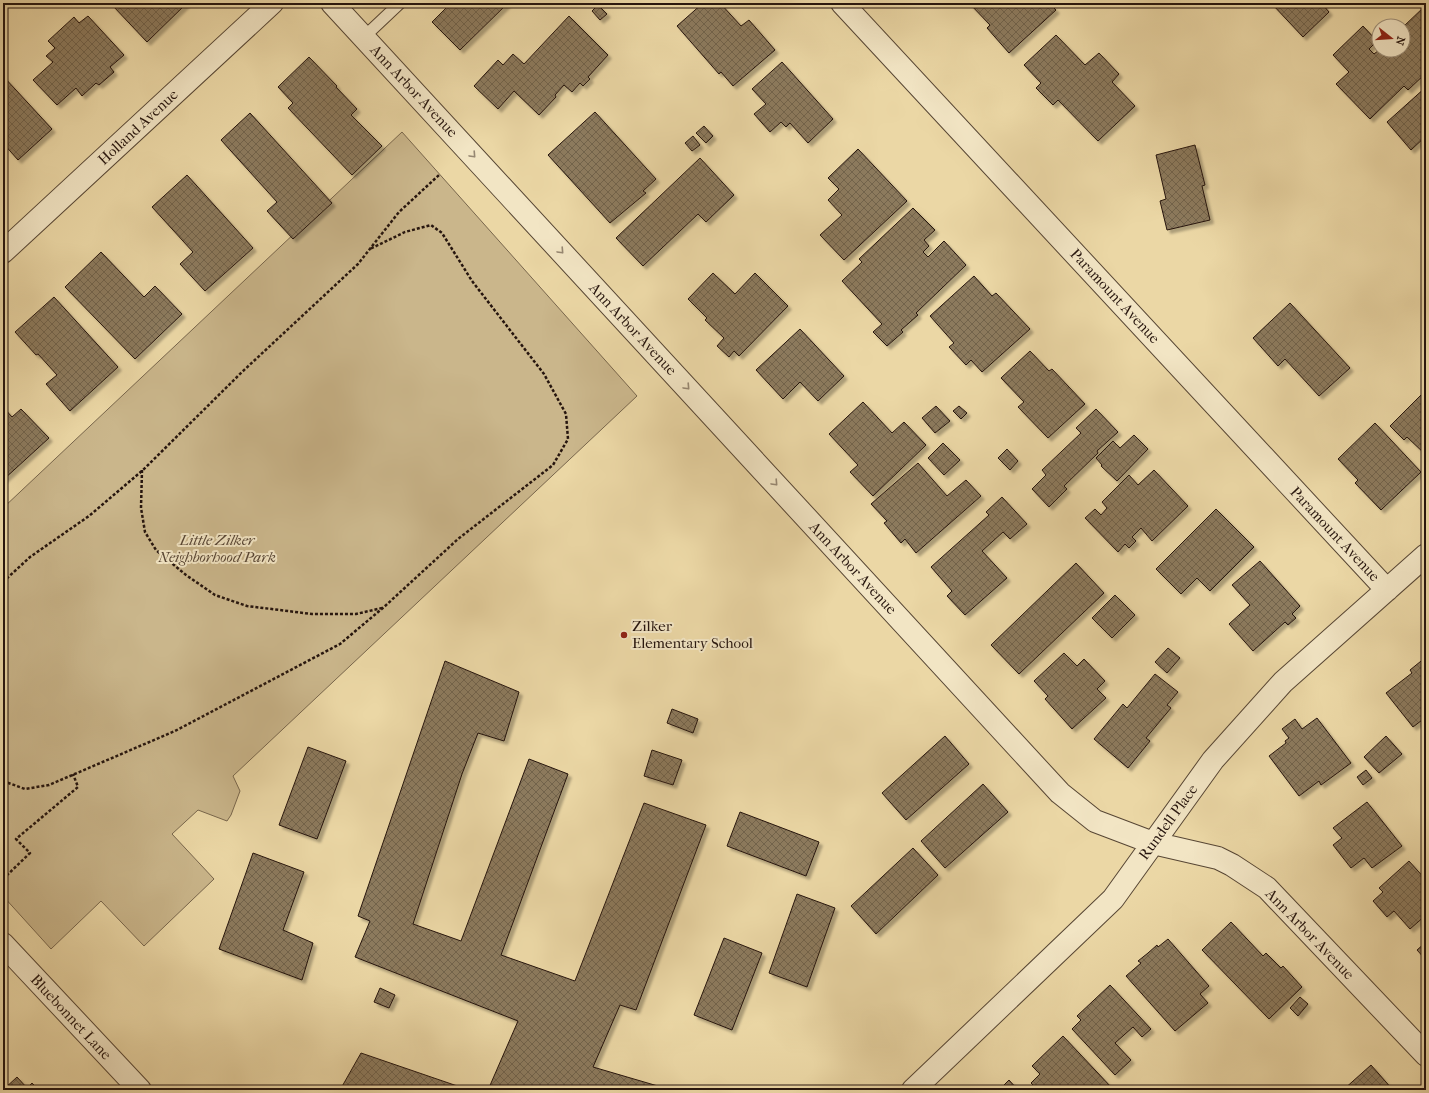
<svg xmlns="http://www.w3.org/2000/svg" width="1429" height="1093" viewBox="0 0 1429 1093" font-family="'IM FELL French Canon',serif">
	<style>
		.park { fill: #cab68b; stroke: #78664c }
		.building { fill: url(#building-cross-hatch); stroke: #26150e; filter: url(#shadow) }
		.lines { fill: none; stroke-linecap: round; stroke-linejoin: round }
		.service-casing { stroke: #574634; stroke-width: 13 }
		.minor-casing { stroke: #574634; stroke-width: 24 }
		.tertiary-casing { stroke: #574634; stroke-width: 24 }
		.path { stroke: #26150e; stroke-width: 2.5; stroke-dasharray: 3 2; stroke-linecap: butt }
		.service { stroke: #f2e5c4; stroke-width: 11 }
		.minor { stroke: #f2e5c4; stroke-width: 22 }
		.tertiary { stroke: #f2e5c4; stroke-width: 22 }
		.oneway { stroke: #968772 }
		.poi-dot { fill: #8f2418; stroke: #f2e5c4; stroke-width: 1.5 }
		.labels { text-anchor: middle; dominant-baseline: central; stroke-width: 4; stroke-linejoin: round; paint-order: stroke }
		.street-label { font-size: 15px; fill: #26150e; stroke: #f2e5c4 }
		.park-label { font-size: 15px; font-style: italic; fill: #574534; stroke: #f2e5c4 }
		.poi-label { font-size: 15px; fill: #26150e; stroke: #f2e5c4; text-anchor: start }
	</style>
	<defs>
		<pattern id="building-cross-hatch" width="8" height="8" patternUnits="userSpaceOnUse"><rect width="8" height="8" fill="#8c7a5d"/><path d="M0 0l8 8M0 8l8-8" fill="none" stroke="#72634b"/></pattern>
		<filter id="shadow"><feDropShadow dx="3.5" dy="3.5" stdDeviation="1" flood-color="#0004"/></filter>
	</defs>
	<rect width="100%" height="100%" fill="#ebd7a5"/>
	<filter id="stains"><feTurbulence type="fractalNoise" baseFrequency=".005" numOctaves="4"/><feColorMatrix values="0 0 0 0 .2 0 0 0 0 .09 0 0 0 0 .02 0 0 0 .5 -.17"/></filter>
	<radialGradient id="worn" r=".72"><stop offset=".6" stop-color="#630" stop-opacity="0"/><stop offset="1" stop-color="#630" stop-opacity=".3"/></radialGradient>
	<path class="park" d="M402,132L637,396L233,776L240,791L231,815L227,821L198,810L172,834L214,879L144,946L101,901L51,949L3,896V508Z"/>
	<path class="building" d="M116,3H187L147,42L113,6Z
		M451,3H508L460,50L432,22Z
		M703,3H720L741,26L749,20L775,50L733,86L721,72L719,74L677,26Z
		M969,3H1049L1056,10L1009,53L987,28L990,25Z
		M1274,3H1325L1323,5L1329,12L1303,37L1272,4Z
		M598,5L607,14L600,20L592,11Z
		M1426,5V73L1408,90L1404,86L1370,119L1336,84L1349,72L1333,55L1363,26L1377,41L1369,49L1374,54L1379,50H1403V27Z
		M88,16L124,55L110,67L114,72L99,85L96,83L82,96L76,88L57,105L33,80L53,62L46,56L55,48L48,41L74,17L79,23Z
		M569,16L608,55L588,77L590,79L583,86L580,83L572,92L564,85L555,95L556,97L539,115L514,91L498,109L474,86L498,60L503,65L513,54L524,64Z
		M1056,35L1085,65L1099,53L1119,74L1112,82L1135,106L1098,141L1058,100L1053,105L1036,88L1041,83L1024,65Z
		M309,57L337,86L336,87L357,109L351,115L382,146L352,175L288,108L293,103L278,87Z
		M782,62L833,119L808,143L790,123L786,127L781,122L770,132L754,114L766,104L752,89Z
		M3,76L52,129L18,160L3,143Z
		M1426,87V136L1411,150L1387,122Z
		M595,112L656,179L643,191L646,193L610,223L548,155Z
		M250,113L332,203L293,239L267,211L277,202L221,140Z
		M704,126L713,136L706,143L696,133Z
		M693,136L700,145L692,151L685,143Z
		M1195,145L1205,185L1202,186L1210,220L1167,230L1160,201L1166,199L1156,155Z
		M858,149L907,201L844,260L820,235L842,215L828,200L839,189L828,178Z
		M700,158L734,195L706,222L698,214L643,266L616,238Z
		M187,175L253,248L205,291L180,264L193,252L152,207Z
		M913,208L935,230L924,240L929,246L923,252L928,257L944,241L966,265L916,313L918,315L901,330L903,332L887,346L873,332L882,324L842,281L862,262L859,259Z
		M101,252L144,297L155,286L182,314L135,359L65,287Z
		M713,273L735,294L755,273L788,306L739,356L734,351L729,357L717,346L724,338L705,320L707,318L688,299Z
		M974,276L992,296L996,293L1030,329L982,372L971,360L966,365L949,347L954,343L930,316Z
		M54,297L118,367L70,411L46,384L57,375L38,354L36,355L15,332Z
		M1290,303L1350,368L1319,396L1285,359L1278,366L1253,338Z
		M800,329L844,376L818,401L800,382L783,399L756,370Z
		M1030,351L1049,371L1052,369L1085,404L1048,438L1018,407L1024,402L1001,378Z
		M1423,393L1426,396V455L1407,437L1404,440L1390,426Z
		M863,402L892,433L904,422L926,445L873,496L850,472L858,465L829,434Z
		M936,406L950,421L935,433L922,418Z
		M959,406L967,413L961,419L953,411Z
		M3,407L12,417L21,409L49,438L3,480Z
		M1096,409L1118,432L1097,451L1098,453L1064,486L1067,489L1049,507L1032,489L1046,475L1042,470L1081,433L1076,428Z
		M1375,423L1421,472L1381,510L1355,483L1358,480L1338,459Z
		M1134,435L1148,449L1117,481L1101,466L1102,465L1096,458L1113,441L1120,448Z
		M943,443L960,460L944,475L928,458Z
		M1007,449L1018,461L1010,470L998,458Z
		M918,463L947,496L966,480L981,496L916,553L905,539L901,543L884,523L887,521L871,504Z
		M1154,470L1188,506L1152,541L1141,528L1132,537L1136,541L1129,548L1125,544L1118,552L1085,518L1095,509L1101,515L1107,508L1102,502L1129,475L1138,485Z
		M1002,497L1027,524L1010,539L1003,532L982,551L1007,578L965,615L947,596L952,591L931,567L989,515L986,512Z
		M1216,509L1254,547L1210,591L1197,578L1181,594L1156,569Z
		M1260,561L1300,606L1292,614L1296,618L1288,625L1285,622L1253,651L1229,624L1250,605L1232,585Z
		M1076,563L1104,593L1019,674L991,645Z
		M1115,595L1135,615L1112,638L1092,618Z
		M1168,648L1180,658L1167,673L1155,662Z
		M1064,653L1077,666L1084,659L1105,681L1097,689L1106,698L1072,729L1045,699L1048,696L1034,681Z
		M1426,657V717L1413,727L1386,693L1412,673L1410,670Z
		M445,661L519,692L504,741L478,733L462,774L413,924L461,941L529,759L568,774L501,955L575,981L644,803L706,825L636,1010L620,1005L593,1067L668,1089V1090H488L518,1021L355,957L370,921L358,916Z
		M1155,674L1178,692L1167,705L1171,708L1146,738L1150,741L1128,768L1094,739L1123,704L1127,708Z
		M672,709L698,719L693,733L667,723Z
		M1317,718L1351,763L1321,785L1319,781L1299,796L1269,756L1286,743L1285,741L1289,738L1282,729L1295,719L1302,729Z
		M945,736L969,764L906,820L882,793Z
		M1386,736L1402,754L1379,773L1364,757Z
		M308,747L346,761L317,839L279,825Z
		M652,750L682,760L673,785L644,776Z
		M1366,770L1372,778L1363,785L1357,777Z
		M983,784L1008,812L945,868L921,841Z
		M1367,802L1402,846L1372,868L1364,858L1351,868L1333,845L1342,838L1333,828Z
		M740,812L819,842L806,876L727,846Z
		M913,848L938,875L876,934L851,906Z
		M253,853L304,872L283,930L313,943L302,980L219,949Z
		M1409,861L1426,880V915L1410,929L1394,911L1387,917L1373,901L1383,892L1379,888Z
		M797,894L835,908L807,987L769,973Z
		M1231,922L1263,956L1266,953L1281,968L1283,966L1302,987L1269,1019L1202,950Z
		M724,938L762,953L732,1030L694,1015Z
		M1168,939L1209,986L1200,994L1208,1003L1175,1031L1126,976L1141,963L1138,961L1148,953L1157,945L1158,947Z
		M1426,942V960L1417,950Z
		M1110,985L1151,1029L1142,1037L1133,1027L1115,1043L1131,1060L1115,1075L1072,1029L1081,1020L1077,1016Z
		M380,988L395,995L389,1008L374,1002Z
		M1300,997L1308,1004L1298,1016L1290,1008Z
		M1063,1036L1112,1088L1110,1090H1085L1083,1088L1082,1090H1038L1031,1083L1040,1074L1032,1066Z
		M361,1053L469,1090H340Z
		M1371,1065L1393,1090H1343Z
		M17,1077L27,1088L32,1083L39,1090H3Z
		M1009,1080L1018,1090H999Z"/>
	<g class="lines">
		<g class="service-casing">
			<path id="service" d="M364,37L400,3"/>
		</g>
		<g class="minor-casing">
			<path id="minor" d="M332,3L1060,793L1095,821L1153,843L1218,858L1232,865L1267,888L1426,1055
				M842,3L1387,590
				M3,252L272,3
				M913,1090L1113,899L1213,760L1283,682L1426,555"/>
		</g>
		<g class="tertiary-casing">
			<path id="tertiary" d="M3,944L140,1090"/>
		</g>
		<path class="path" d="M142,470L141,508L145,532L156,550L186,575L215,595L247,606L312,614H356L382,608
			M3,582L30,557L89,516L143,470L242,372L358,264L399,212L439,175
			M3,781L25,789L49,785L175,731L340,644L384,607L458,539L553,465L568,439L566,414L544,374L472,281L442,233L431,225L405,232L370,249
			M3,879L30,853L16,839L78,787L73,774"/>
		<use href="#service" class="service"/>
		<use href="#minor" class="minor"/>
		<use href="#tertiary" class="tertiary"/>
	</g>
	<defs><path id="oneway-chevron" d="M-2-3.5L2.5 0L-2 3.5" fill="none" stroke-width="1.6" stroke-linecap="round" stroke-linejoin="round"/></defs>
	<g class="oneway">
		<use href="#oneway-chevron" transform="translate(473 155) rotate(47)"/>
		<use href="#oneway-chevron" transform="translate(561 251) rotate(47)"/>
		<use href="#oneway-chevron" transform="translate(687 387) rotate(47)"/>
		<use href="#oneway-chevron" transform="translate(775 483) rotate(47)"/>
	</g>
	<circle class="poi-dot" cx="624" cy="635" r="4"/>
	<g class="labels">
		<g class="street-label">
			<text transform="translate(414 91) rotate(47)">Ann Arbor Avenue</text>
			<text transform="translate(138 127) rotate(-43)">Holland Avenue</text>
			<text transform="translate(1115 296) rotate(47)">Paramount Avenue</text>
			<text transform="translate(633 329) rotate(47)">Ann Arbor Avenue</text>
			<text transform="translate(1335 534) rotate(47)">Paramount Avenue</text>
			<text transform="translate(853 568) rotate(47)">Ann Arbor Avenue</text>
			<text transform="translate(1168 822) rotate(-54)">Rundell Place</text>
			<text transform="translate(1310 934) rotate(46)">Ann Arbor Avenue</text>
			<text transform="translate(71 1017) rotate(47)">Bluebonnet Lane</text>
		</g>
		<g class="park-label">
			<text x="217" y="540">Little Zilker<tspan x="217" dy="17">Neighborhood Park</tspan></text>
		</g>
		<g class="poi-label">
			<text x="632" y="626">Zilker<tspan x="632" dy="17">Elementary School</tspan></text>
		</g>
	</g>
	<rect width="1429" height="1093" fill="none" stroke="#ebd7a5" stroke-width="16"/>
	<rect x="4" y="4" width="1421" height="1085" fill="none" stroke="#26150e" stroke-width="2"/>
	<rect x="8" y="8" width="1413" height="1077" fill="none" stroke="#26150e"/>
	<g transform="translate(1391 38) rotate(107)"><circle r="19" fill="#f2e5c4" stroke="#a0927b"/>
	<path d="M0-3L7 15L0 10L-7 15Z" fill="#8f2418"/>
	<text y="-6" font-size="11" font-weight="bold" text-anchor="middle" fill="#26150e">N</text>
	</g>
	<rect width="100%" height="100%" filter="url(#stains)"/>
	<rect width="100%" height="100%" fill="url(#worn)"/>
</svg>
